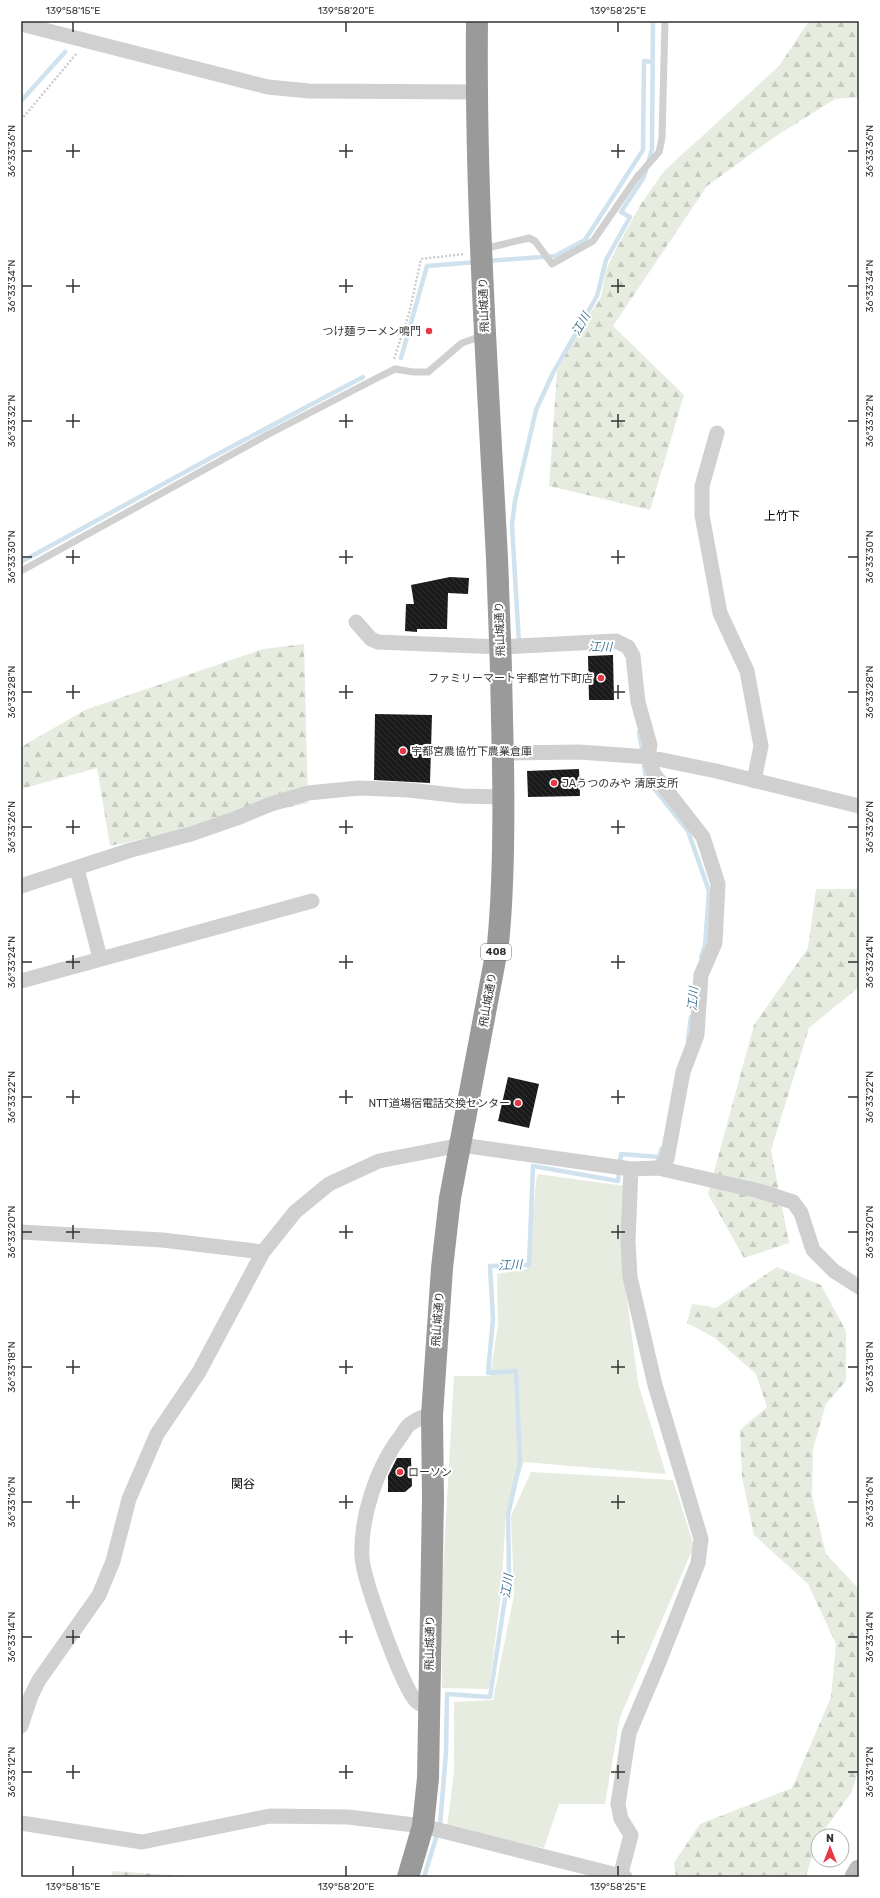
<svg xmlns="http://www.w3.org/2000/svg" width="880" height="1898" viewBox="0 0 880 1898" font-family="Rubik,'Noto Sans JP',sans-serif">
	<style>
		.grass { fill: #e6ecdf }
		.forest { fill: url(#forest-firs) }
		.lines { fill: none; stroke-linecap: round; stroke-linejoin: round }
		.stream { stroke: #cfe2ee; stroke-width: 4.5 }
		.building { fill: url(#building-back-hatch) }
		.path { stroke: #cdcdcd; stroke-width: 2.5; stroke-dasharray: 2 2; stroke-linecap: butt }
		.lane { stroke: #d0d0d0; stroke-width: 7 }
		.street { stroke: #d0d0d0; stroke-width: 15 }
		.secondary { stroke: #bdbdbd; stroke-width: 21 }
		.highway { stroke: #9a9a9a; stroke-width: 22 }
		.ticks { fill: none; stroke: #333; stroke-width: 1.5 }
		.poi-dot { fill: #e63946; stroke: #fff; stroke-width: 1.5 }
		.labels { text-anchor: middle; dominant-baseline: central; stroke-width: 4; stroke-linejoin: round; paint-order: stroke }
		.shield { fill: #fff; stroke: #707070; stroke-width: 1 }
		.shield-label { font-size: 10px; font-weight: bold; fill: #333 }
		.street-label { font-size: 11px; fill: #333; stroke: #fff }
		.poi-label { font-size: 11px; fill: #333; stroke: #fff; text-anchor: end }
		.water-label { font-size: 12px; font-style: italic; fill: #3f7597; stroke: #fff }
		.neighbourhood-label { font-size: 12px; fill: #000; stroke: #fff }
		.neatline { fill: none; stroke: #333; stroke-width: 1.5 }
		.ticks-label { font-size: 10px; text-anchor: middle; fill: #333 }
	</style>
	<defs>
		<pattern id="forest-firs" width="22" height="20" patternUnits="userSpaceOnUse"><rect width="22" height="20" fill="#e6ecdf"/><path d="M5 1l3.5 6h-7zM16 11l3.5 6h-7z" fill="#c6cbc0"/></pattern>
		<pattern id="building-back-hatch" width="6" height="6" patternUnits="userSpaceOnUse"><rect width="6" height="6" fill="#1a1a1a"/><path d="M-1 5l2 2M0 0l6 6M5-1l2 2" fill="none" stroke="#333"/></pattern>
	</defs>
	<rect width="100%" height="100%" fill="#fff"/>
	<path class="grass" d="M537,1174L625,1186L624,1275L638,1383L666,1474L524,1462L506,1513L501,1594L489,1689L442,1688V1589L454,1376H490L498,1325L497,1274L527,1269Z
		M531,1472L673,1480L694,1546L620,1717L605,1804H559L544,1848L447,1827L454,1773V1702L493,1700L514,1595L511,1516Z"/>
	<path class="forest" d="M809,21H859V97L835,99L773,138L707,186L613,326L684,395L650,510L549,486L557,372L571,343L601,297L606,270L616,249L641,204L664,171L779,66Z
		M304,644L308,803L110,846L97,768L21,789V747L85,710L263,649Z
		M816,889H859V987L809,1028L771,1150L789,1243L744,1258L708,1194L754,1025L808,948Z
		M777,1267L821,1285L846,1331V1381L826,1404L813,1449L812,1496L826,1554L859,1589V1769L851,1793L820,1836H818L806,1877H676L674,1863L700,1824L792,1788L831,1697L836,1644L808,1584L754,1535L742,1477L740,1430L767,1407L756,1374L715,1338L687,1323L692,1304L716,1308Z
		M113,1871L198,1877H111Z"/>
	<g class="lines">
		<path class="stream" d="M21,101L65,52
			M488,261L555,256L585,240L643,150L644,61L653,62
			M401,358L427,266L477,262
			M21,562L216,455L363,377
			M519,644L512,525L515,501L536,410L553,373L597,296L606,260L630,217L621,212L644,177L652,149L653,21
			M639,732L643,754
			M644,766L646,778L688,831L709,891L705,946L701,957
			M688,1040L691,1017
			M424,1877L440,1825L446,1753L447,1694L490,1697L509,1572L508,1515L520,1462L516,1371L488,1373L493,1319L490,1266L529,1265L533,1166L618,1181L621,1154L659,1157L662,1148"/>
	</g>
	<path class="building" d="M450,577L469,578L468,594L448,593L447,629H417V632L405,631L406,604H414L411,585Z
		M613,655L614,700H589L588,656Z
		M375,714L432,715L430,783L374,780Z
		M579,769L580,796L528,797L527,771Z
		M508,1077L539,1084L529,1128L498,1121Z
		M397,1458H411L412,1486L405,1492H388V1476Z"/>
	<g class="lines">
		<path class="path" d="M21,120L77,53
			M394,359L409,314L421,259L464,254"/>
		<path class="lane" d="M483,249L529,238L535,241L552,264L593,241L637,177L659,152L662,138L665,21
			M21,571L267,435L375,379L395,369L413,372H428L462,343L482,336"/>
		<path class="street" d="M21,24L268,87L309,91L476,92
			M717,433L702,486V515L720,613L747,671L761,746L754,781
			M503,753L579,752L648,757L716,771L859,806
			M77,869L100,958
			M21,886L131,850L191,834L237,818L271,804L308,793L359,788L408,790L462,796L504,797
			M21,981L312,901
			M658,1168L759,1191L793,1202L801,1213L813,1250L834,1271L859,1287
			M21,1232L162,1240L263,1252
			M429,1709C425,1706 419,1704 416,1701C402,1686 363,1579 362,1557C360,1518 377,1466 401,1436C404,1432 406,1427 410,1424C417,1419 424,1416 432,1415
			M21,1726L31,1696L39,1680L99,1595L113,1561L129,1499L157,1434L199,1372L263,1252L295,1212L329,1184L379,1161L461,1145L631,1169L658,1168L667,1159L683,1072L697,1035L701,975L715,943L718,884L703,837L654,774L648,757L650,745L638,702L633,656L628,647L616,641L501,647L378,642L371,639L356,622
			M21,1823L142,1842L270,1816L348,1817L423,1826L625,1877
			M620,1877L631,1835L621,1819L618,1804L629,1733L659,1662L698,1563L701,1539L655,1385L630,1277L628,1241L631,1169"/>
		<path class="secondary" d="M855,1877L859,1870"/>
		<path class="highway" d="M408,1877L423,1826L428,1778L433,1499L432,1415L442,1268L450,1198L498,944C504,883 504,823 503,763C502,695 500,627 497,559C488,380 475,200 477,21"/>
	</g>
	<path class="ticks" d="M73,22V32M346,22V32M618,22V32M73,144V158M346,144V158M618,144V158M22,151H32M66,151H80M339,151H353M611,151H625M848,151H858M73,279V293M346,279V293M618,279V293M22,286H32M66,286H80M339,286H353M611,286H625M848,286H858M73,414V428M346,414V428M618,414V428M22,421H32M66,421H80M339,421H353M611,421H625M848,421H858M73,550V564M346,550V564M618,550V564M22,557H32M66,557H80M339,557H353M611,557H625M848,557H858M73,685V699M346,685V699M618,685V699M22,692H32M66,692H80M339,692H353M611,692H625M848,692H858M73,820V834M346,820V834M618,820V834M22,827H32M66,827H80M339,827H353M611,827H625M848,827H858M73,955V969M346,955V969M618,955V969M22,962H32M66,962H80M339,962H353M611,962H625M848,962H858M73,1090V1104M346,1090V1104M618,1090V1104M22,1097H32M66,1097H80M339,1097H353M611,1097H625M848,1097H858M73,1225V1239M346,1225V1239M618,1225V1239M22,1232H32M66,1232H80M339,1232H353M611,1232H625M848,1232H858M73,1360V1374M346,1360V1374M618,1360V1374M22,1367H32M66,1367H80M339,1367H353M611,1367H625M848,1367H858M73,1495V1509M346,1495V1509M618,1495V1509M22,1502H32M66,1502H80M339,1502H353M611,1502H625M848,1502H858M73,1630V1644M346,1630V1644M618,1630V1644M22,1637H32M66,1637H80M339,1637H353M611,1637H625M848,1637H858M73,1765V1779M346,1765V1779M618,1765V1779M22,1772H32M66,1772H80M339,1772H353M611,1772H625M848,1772H858M73,1866V1876M346,1866V1876M618,1866V1876"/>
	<g class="poi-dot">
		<circle cx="429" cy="331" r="4"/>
		<circle cx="601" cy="678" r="4"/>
		<circle cx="403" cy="751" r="4"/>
		<circle cx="554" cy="783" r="4"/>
		<circle cx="518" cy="1103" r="4"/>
		<circle cx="400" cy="1472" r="4"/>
	</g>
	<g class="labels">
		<rect class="shield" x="481" y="944" width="30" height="16" rx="3"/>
		<g class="shield-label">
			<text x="496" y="952">408</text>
		</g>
		<g class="street-label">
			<text transform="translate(484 305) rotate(-92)">飛山城通り</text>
			<text transform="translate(500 629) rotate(-92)">飛山城通り</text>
			<text transform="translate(488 1000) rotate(-80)">飛山城通り</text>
			<text transform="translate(438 1319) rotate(-86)">飛山城通り</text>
			<text transform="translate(430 1643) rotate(-89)">飛山城通り</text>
		</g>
		<g class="poi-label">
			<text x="421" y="331">つけ麺ラーメン鳴門</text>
			<text x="593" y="678">ファミリーマート宇都宮竹下町店</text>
			<text x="411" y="751" text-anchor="start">宇都宮農協竹下農業倉庫</text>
			<text x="562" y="783" text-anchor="start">JAうつのみや 清原支所</text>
			<text x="510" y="1103">NTT道場宿電話交換センター</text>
			<text x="408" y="1472" text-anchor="start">ローソン</text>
		</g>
		<g class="water-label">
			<text transform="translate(581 324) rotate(-60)">江川</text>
			<text transform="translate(600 647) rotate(1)">江川</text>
			<text transform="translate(693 999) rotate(-85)">江川</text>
			<text transform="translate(510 1265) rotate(-2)">江川</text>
			<text transform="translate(507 1586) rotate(-82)">江川</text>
		</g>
		<g class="neighbourhood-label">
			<text x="782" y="516">上竹下</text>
			<text x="243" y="1484">関谷</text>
		</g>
	</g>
	<rect width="880" height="1898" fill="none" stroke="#ffffff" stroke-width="44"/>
	<g transform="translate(830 1848)"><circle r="19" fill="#ffffff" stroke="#adadad"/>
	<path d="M0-3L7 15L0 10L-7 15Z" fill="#e63946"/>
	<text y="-6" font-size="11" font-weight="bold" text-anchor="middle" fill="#333333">N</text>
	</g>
	<rect x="22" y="22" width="836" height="1854" class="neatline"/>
	<g class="ticks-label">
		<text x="73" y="14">139°58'15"E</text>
		<text x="346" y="14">139°58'20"E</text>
		<text x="618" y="14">139°58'25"E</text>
		<text transform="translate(11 151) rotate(-90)" y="4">36°33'36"N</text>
		<text transform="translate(869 151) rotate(-90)" y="4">36°33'36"N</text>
		<text transform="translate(11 286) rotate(-90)" y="4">36°33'34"N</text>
		<text transform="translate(869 286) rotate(-90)" y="4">36°33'34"N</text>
		<text transform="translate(11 421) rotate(-90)" y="4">36°33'32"N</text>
		<text transform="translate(869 421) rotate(-90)" y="4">36°33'32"N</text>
		<text transform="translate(11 557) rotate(-90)" y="4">36°33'30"N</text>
		<text transform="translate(869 557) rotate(-90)" y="4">36°33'30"N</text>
		<text transform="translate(11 692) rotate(-90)" y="4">36°33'28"N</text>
		<text transform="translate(869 692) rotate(-90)" y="4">36°33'28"N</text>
		<text transform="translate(11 827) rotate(-90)" y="4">36°33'26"N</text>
		<text transform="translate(869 827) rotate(-90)" y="4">36°33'26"N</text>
		<text transform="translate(11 962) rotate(-90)" y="4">36°33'24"N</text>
		<text transform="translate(869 962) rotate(-90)" y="4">36°33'24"N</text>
		<text transform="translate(11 1097) rotate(-90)" y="4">36°33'22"N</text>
		<text transform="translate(869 1097) rotate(-90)" y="4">36°33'22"N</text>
		<text transform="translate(11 1232) rotate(-90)" y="4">36°33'20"N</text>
		<text transform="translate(869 1232) rotate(-90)" y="4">36°33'20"N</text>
		<text transform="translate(11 1367) rotate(-90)" y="4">36°33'18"N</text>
		<text transform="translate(869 1367) rotate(-90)" y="4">36°33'18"N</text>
		<text transform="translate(11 1502) rotate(-90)" y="4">36°33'16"N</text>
		<text transform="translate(869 1502) rotate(-90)" y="4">36°33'16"N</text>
		<text transform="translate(11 1637) rotate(-90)" y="4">36°33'14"N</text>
		<text transform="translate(869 1637) rotate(-90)" y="4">36°33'14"N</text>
		<text transform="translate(11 1772) rotate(-90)" y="4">36°33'12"N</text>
		<text transform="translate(869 1772) rotate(-90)" y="4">36°33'12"N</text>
		<text x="73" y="1890">139°58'15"E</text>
		<text x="346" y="1890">139°58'20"E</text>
		<text x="618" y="1890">139°58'25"E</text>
	</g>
</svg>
